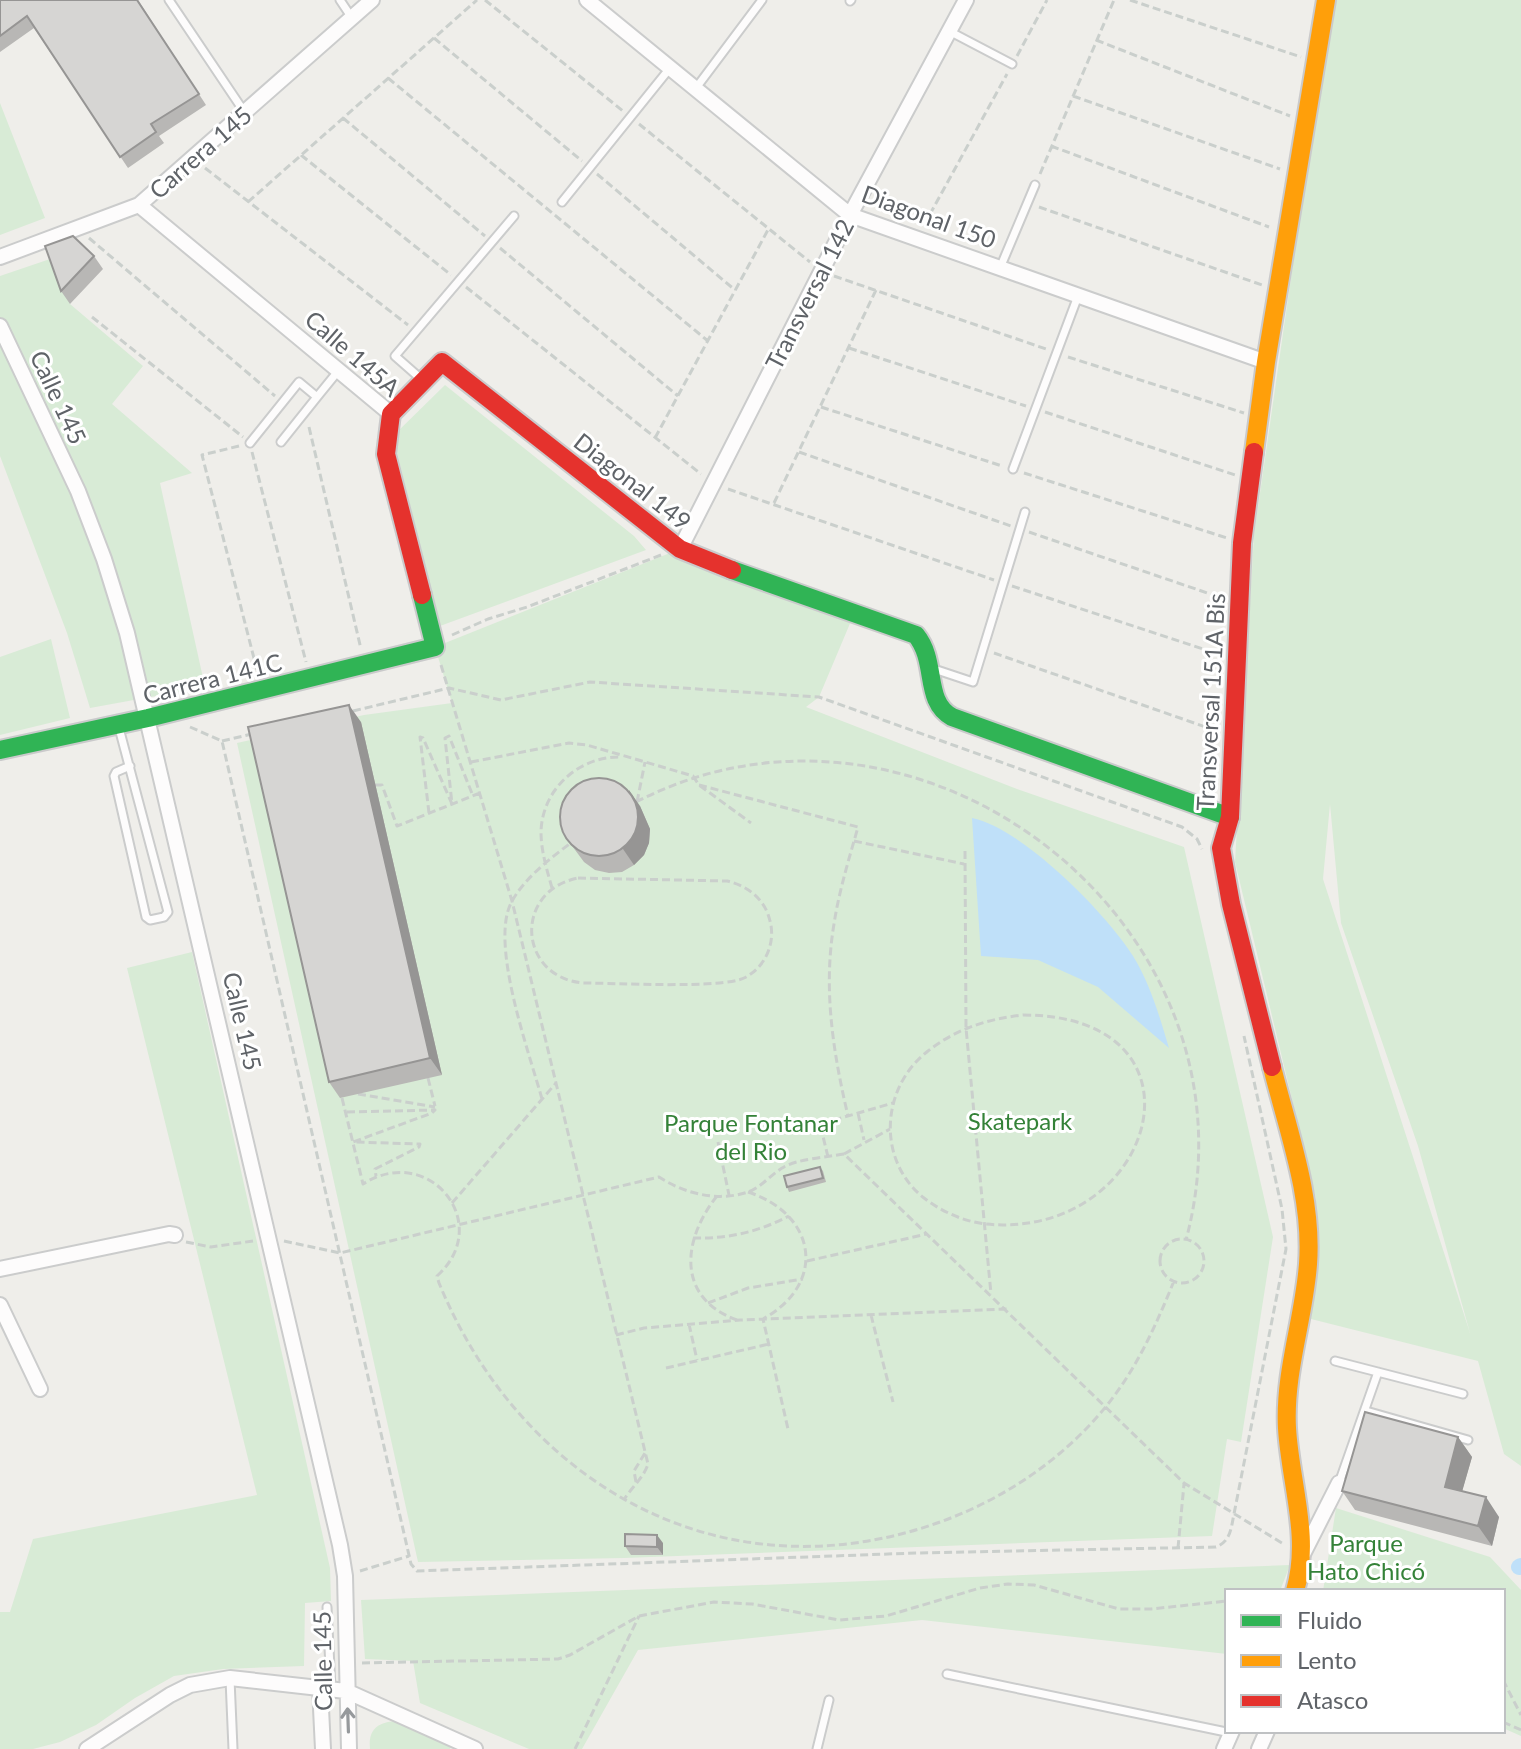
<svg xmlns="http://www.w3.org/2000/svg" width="1521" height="1749" viewBox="0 0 1521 1749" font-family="Lato,sans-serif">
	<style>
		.green { fill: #d8ebd6; fill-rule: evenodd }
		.water { fill: #bfe0f9 }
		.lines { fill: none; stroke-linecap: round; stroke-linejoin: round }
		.canal { stroke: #bfe0f9; stroke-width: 16 }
		.lane-casing { stroke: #cbcccc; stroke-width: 11 }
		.street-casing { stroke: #cbcccc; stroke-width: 18 }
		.fast-casing { stroke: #cacacb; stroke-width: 22 }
		.slow-casing { stroke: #cacacb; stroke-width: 22 }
		.jam-casing { stroke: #cacacb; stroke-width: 22 }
		.path { stroke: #cacfcc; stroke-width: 3; stroke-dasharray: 8 4; stroke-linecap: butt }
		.lane { stroke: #fdfcfc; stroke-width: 7 }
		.street { stroke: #fdfcfc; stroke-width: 14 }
		.fast { stroke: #30b455; stroke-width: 18 }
		.slow { stroke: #ff9f0a; stroke-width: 18 }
		.jam { stroke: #e5322d; stroke-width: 18 }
		.wall { fill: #b8b7b5 }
		.shaded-wall { fill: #969594 }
		.building { fill: #d6d5d3; stroke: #969594; stroke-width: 2 }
		.oneway { stroke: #96999c }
		.labels { text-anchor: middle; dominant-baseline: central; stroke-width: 6; stroke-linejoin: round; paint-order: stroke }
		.street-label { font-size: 24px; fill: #5f6368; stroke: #fff }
		.park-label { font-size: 24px; fill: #348238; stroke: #fff }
	</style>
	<rect width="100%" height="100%" fill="#efeeea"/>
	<path class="green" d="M1331,0H1521V1466L1504,1454L1478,1361L1311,1319L1316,1199L1235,862L1254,535ZM1330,804L1341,923L1418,1146L1470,1333L1323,879Z
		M0,103L45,218L0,235Z
		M53,258L70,304L143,366L112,404L192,473L160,483L205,687L90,708L67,633L0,456V276Z
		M445,385L634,536L646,550L440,626L393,436Z
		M680,549L854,614L819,697L806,707L1017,789L1184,847L1273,1237L1241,1442L1227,1439L1212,1536L624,1558L418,1562L237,743L364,715L452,703L435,647Z
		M51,639L70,718L0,735V657Z
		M192,952L330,1568L331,1601L305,1603L304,1666L223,1669L174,1676L135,1698L96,1725L60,1742L33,1749H0V1612H10L33,1539L257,1495L127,968Z
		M1336,1508L1490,1557L1521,1590V1736L1503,1728V1591H1323Z
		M1290,1565L1280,1591H1227V1654L922,1620L638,1650L582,1749H529L420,1703L413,1661L365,1659L361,1600Z
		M397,1721L451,1747L450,1749H370C368,1729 378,1722 397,1721Z"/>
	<path class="water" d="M972,818C1022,828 1106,913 1133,956C1150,983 1160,1018 1169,1048L1098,987L1038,960L981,956Z"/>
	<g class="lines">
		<path class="canal" d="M1519,1567L1521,1566"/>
		<g class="lane-casing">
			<path id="lane" d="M169,0L245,113
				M340,0L352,18
				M850,1L851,0
				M949,31L1012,64
				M696,88L762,0
				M562,202L670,68
				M1000,268L1035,185
				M420,378L395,356L514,216
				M281,442L317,397
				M250,443L299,382L317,397L339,370
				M1013,469L1078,296
				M934,669L973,682L1025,512
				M119,728L168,912L164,917L150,920L146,917L114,776L116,772L130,766
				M1335,1361L1463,1394
				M1366,1411L1468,1440
				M1339,1483L1378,1372
				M327,1607L331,1688
				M947,1674L1231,1733
				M230,1679L233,1749
				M817,1749L829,1700"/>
		</g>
		<g class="street-casing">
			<path id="street" d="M587,0L850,215L1266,362
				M139,205L391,414
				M0,257L139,205L372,0
				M0,326L78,491L104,559L127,633L340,1545L345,1576L349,1749
				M680,549L850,215L966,0
				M0,1269L169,1234L175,1235
				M0,1305L40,1389
				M1303,1554L1339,1483
				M320,1688L323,1749
				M87,1749L170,1695L190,1685L230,1678L346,1691L475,1749
				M1224,1749L1232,1731
				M1259,1749L1267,1731"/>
		</g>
		<g class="fast-casing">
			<path id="fast" d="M732,570L916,635C938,662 923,701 952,717L1230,817
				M0,750L148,718L435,647L422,595"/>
		</g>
		<g class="slow-casing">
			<path id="slow" d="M1254,452L1266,362L1326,0
				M1272,1067C1288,1131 1313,1198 1308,1264C1304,1319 1284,1372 1287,1428C1290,1482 1311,1537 1295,1591"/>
		</g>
		<g class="jam-casing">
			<path id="jam" d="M1254,452L1242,543L1230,817L1221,848L1231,904L1272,1067
				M422,595L386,454L391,414L442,362L680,549L732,570"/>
		</g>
		<path class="path" d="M485,0L623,111
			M1130,0L1301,57
			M434,38L582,161
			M1096,40L1290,116
			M1017,56L1047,0
			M388,78L708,341
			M1073,96L1280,169
			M343,118L485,236
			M639,124L810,262
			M1051,146L1269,227
			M301,155L451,275
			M205,168L408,325
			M597,174L735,290
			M1040,174L1114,0
			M248,202L477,0
			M1039,207L1262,285
			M924,225L1007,74
			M89,238L275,396
			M500,248L678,396
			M834,276L1046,349
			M466,287L701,474
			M92,317L243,437
			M849,348L1026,406
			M1068,357L1244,413
			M821,407L1002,466
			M1045,412L1235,475
			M309,427L361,649
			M655,438L769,228
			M239,446L202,455L258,674
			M252,452L306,662
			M799,452L1011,526
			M1024,473L1227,538
			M728,489L994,580
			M774,503L876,290
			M1029,532L1222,598
			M1012,586L1221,655
			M452,635L488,619L527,607L661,555
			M994,653L1217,731
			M441,665L512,901L648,1464C644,1477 633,1486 625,1498
			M353,711L449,688L501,700L590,682L819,697L1182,827L1197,839L1202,849
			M190,727L222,741L411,1564L417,1571L916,1553L1216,1547C1231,1541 1231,1528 1234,1514L1286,1249L1282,1209L1244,1036
			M222,741L252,734
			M471,762L569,743L587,745L693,776L699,785L751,823
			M375,785H382L397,826L480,793
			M699,785L858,827C849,859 839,891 834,924C823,989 833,1052 848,1116
			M636,802C921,655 1270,927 1186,1240
			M637,802L645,762
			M429,813L420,737L423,738L452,804L445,738L449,736L473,796
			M854,841L964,864
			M965,851L966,1028L991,1294
			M578,878L727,881C748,886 765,899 770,921C776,943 765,968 744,978C721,989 615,983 583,983C518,977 513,891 578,878Z
			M552,888C547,870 541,851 541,832C542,789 579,756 621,757
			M1023,1015C1220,1015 1156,1241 985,1224C962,1221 941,1211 924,1198C876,1160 881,1087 928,1051C956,1029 987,1019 1023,1015Z
			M428,1078L435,1106
			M358,1094L435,1107
			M342,1098L363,1184C429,1142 495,1224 437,1276L439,1283C519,1478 710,1592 919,1529C992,1507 1060,1464 1108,1404C1138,1366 1156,1325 1174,1281
			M542,1099C529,1052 490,945 511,903C524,878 551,858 572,842
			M347,1112L435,1110L432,1113L353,1142L420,1144L419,1147L375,1169L376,1176
			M858,1113L864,1140
			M718,1142L729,1195
			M844,1154L890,1129
			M828,1157L820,1124L893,1103
			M748,1192C816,1214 828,1283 763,1319L788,1429
			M717,1196C682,1240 676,1298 737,1320
			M452,1203L556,1083
			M693,1238C728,1239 758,1232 789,1216
			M1160 1261a22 22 0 1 1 44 0a22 22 0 1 1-44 0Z
			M284,1241L340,1253L659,1177C685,1194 718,1202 748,1192C762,1187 771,1174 784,1167C797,1159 828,1157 844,1154L1184,1483L1282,1543
			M186,1242L211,1247L253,1241
			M807,1261L927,1234
			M708,1303L748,1288L803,1279
			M871,1315L893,1402
			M689,1324L697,1360
			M616,1335L644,1328L740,1320L1007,1309
			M666,1368L769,1344
			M636,1482L634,1471L645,1453
			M1178,1548L1184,1484
			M360,1571L409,1556
			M362,1663L558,1659L570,1655L639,1616L714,1602L752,1604L839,1620L886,1616L980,1588L1008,1584L1034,1585L1119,1609H1151L1227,1601
			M1503,1680L1521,1715
			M1503,1722L1521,1730
			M575,1749L639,1616"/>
		<use href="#lane" class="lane"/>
		<use href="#street" class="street"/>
		<use href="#fast" class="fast"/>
		<use href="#slow" class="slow"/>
		<use href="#jam" class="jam"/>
	</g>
	<path class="wall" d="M0,0H138L206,105L159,136L164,143L128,168L34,28L0,52Z
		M94,256L103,269L70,304L61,291Z
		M361,722L442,1075L340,1098L329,1082Z
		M640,806L650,829L649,843L644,855L634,865L622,872L609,873L595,870L584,862L564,835Z
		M820,1167L823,1171L826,1182L789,1192L787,1187Z
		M1458,1437L1472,1457L1462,1491L1499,1517L1492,1546L1355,1510L1342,1491Z
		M663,1543V1555H631L625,1546Z"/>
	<path class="shaded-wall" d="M349,705L361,722L442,1075L430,1058Z
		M629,790L640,806L650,829L649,843L644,855L634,865L623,849Z
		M1458,1437L1472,1457L1458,1506L1445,1487Z
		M1486,1497L1499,1517L1492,1546L1478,1526Z
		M657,1535L663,1543V1555L657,1547Z"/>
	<path class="building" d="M0,0H137L199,94L151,124L156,132L120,157L27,16L0,36Z
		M73,236L94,256L61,291L45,246Z
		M349,705L430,1058L329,1082L248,727Z
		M560 817a39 39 0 1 1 78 0a39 39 0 1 1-78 0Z
		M820,1167L823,1178L787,1187L784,1176Z
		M1365,1412L1458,1437L1445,1487L1486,1497L1478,1526L1342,1491Z
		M625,1534L657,1535V1547L625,1546Z"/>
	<defs><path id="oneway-shaft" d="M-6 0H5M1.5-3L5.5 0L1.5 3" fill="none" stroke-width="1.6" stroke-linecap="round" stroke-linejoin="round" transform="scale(2)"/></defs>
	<use class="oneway" href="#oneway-shaft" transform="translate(348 1720) rotate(-92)"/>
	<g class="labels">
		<g class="street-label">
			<text transform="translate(200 152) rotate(-41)">Carrera 145</text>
			<text transform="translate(929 216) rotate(20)">Diagonal 150</text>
			<text transform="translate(809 294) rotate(-63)">Transversal 142</text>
			<text transform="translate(353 353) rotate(41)">Calle 145A</text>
			<text transform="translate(59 397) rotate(65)">Calle 145</text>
			<text transform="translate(633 481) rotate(38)">Diagonal 149</text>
			<text transform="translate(212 678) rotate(-14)">Carrera 141C</text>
			<text transform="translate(1210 702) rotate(-87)">Transversal 151A Bis</text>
			<text transform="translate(243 1021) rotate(77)">Calle 145</text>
			<text transform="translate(322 1661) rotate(-91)">Calle 145</text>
		</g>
		<g class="park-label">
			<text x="1020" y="1120">Skatepark</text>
			<text x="751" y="1122">Parque Fontanar<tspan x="751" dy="28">del Rio</tspan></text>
			<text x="1366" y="1542">Parque<tspan x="1366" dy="28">Hato Chicó</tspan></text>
		</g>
	</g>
	<rect x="1225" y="1589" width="280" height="144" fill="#ffffff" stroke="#bfc1c3" stroke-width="2"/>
	<rect x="1241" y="1615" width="40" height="12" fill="#30b455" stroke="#bfc1c3" stroke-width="2"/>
	<text x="1297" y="1629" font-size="24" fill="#5f6368">Fluido</text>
	<rect x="1241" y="1655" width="40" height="12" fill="#ff9f0a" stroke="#bfc1c3" stroke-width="2"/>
	<text x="1297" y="1669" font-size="24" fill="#5f6368">Lento</text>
	<rect x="1241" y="1695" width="40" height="12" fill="#e5322d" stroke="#bfc1c3" stroke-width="2"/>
	<text x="1297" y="1709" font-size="24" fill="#5f6368">Atasco</text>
</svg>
